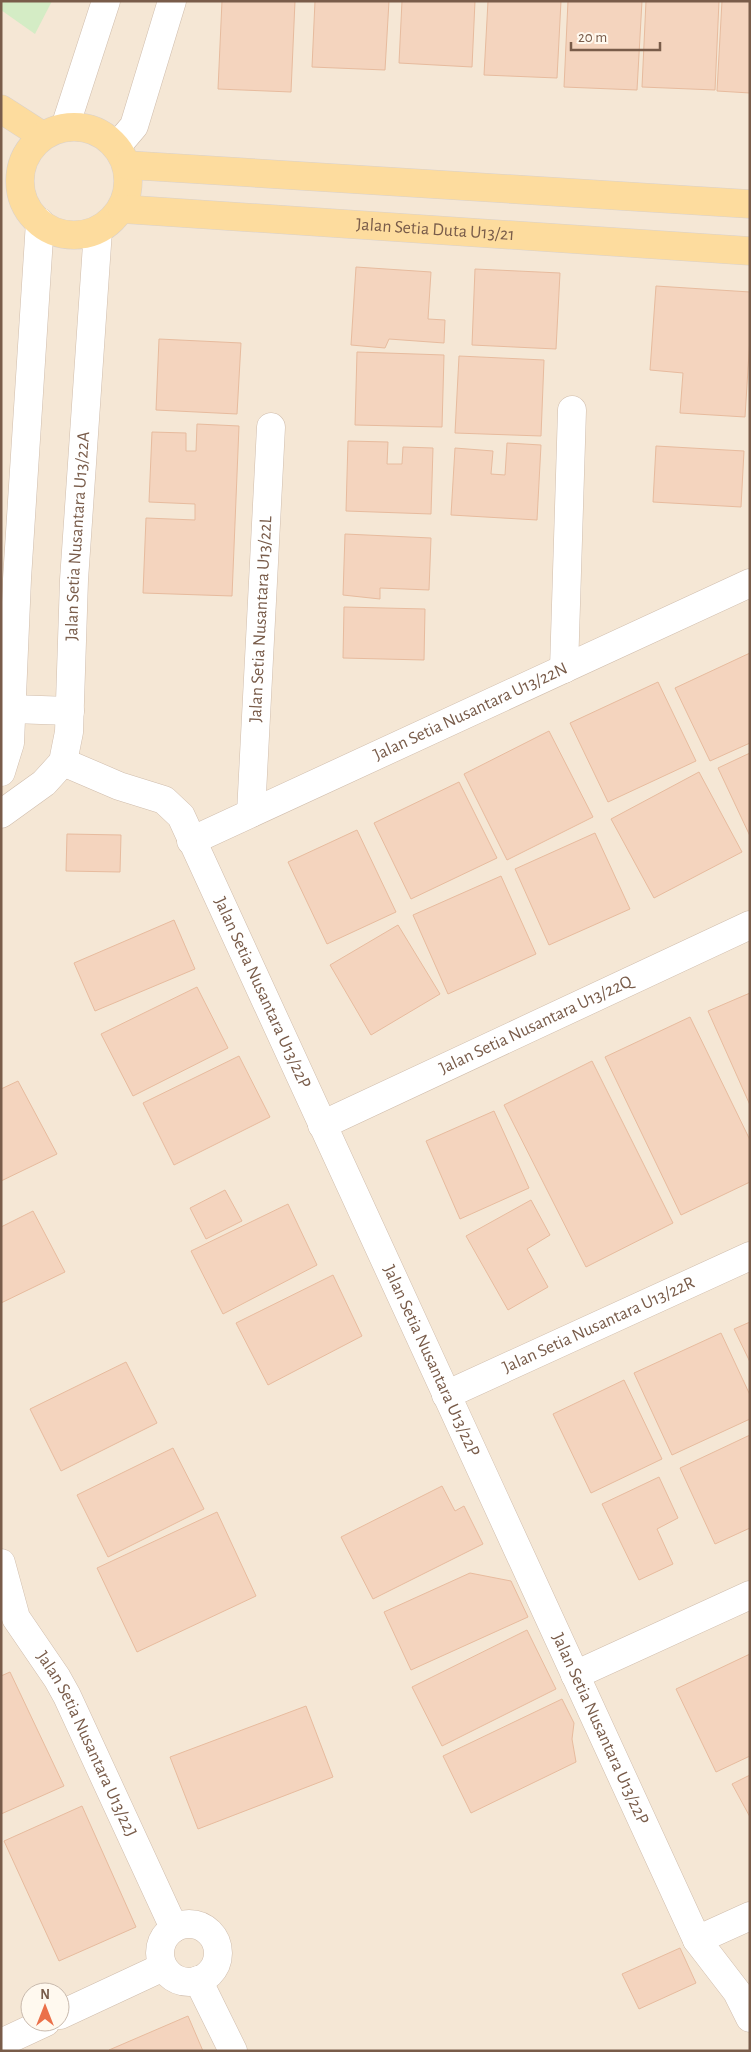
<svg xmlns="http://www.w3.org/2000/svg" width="751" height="2052" viewBox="0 0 751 2052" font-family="'Alegreya Sans',sans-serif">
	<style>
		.residential { fill: #f5e7d5; fill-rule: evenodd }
		.green { fill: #d4ecc5 }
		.building { fill: #f4d4be; stroke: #e7bb9e }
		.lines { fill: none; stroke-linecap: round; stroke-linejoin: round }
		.minor-casing { stroke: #d0bdac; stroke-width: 29 }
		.major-casing { stroke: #d9d1cc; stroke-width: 29 }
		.minor { stroke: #fff; stroke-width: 28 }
		.major { stroke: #fddc9e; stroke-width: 28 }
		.labels { text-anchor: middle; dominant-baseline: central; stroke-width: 4; stroke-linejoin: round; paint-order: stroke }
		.street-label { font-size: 18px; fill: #795c4a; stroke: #fff9ef }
	</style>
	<rect width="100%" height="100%" fill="#fdf5e8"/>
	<path class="residential" d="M1,1H750V2051H1ZM30,1992H60V2022H30Z"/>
	<path class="green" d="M1,1H52L35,34L1,10Z"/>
	<path class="building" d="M222,1H295L291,92L218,89Z
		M315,1H389L385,70L312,67Z
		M402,1H475L472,67L399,63Z
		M488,1H561L557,78L484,75Z
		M568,1H642L637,90L564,87Z
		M646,1H719L715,90L642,87Z
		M722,1H750V93L717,91Z
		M356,267L431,272L428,319L445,320L444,343L389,339L385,348L351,345Z
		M475,269L560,273L556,349L472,345Z
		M656,286L750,292V337L745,417L680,413L683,373L650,370Z
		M159,339L241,343L237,414L156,410Z
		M357,352L444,355L442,427L355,425Z
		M459,356L544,360L541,436L455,433Z
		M197,424L239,426L232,596L143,593L146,518L195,520V504L149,502L152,432L186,433V451H196Z
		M348,441L388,442L387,464H402L403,447L433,448L431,514L346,511Z
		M507,443L541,445L537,520L451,515L455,448L493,451L491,474L505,475Z
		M656,446L744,451L741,507L653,502Z
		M345,534L431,538L429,590L380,588V599L343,595Z
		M344,607L425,609L424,660L343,658Z
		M750,653V743L710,761L675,688Z
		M658,682L696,761L608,802L570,723Z
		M549,731L593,817L507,860L464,774Z
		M750,753V836L718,768Z
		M699,772L742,852L654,898L611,819Z
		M459,782L497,858L411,899L374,823Z
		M357,830L396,912L327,944L288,862Z
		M595,833L630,909L549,945L515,869Z
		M67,834L121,835L120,872L66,871Z
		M501,876L536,954L448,994L413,915Z
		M174,920L195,969L95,1011L74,963Z
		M398,925L440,994L371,1035L330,965Z
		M197,987L228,1048L133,1096L101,1034Z
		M750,993V1105L708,1011Z
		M690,1017L750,1140V1182L681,1215L605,1057Z
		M239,1056L270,1117L174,1165L143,1103Z
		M592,1061L673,1223L586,1267L504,1105Z
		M18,1081L57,1154L1,1181V1089Z
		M494,1111L529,1188L460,1219L426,1141Z
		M225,1190L242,1221L206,1239L190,1208Z
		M531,1200L550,1235L527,1249L548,1287L508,1310L466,1236Z
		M288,1204L317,1265L223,1314L191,1251Z
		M33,1211L65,1272L1,1303V1227Z
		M333,1275L362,1336L268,1385L236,1323Z
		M750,1322V1362L734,1329Z
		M721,1333L750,1395V1419L672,1455L634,1373Z
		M126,1362L157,1423L61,1471L30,1409Z
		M624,1380L662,1459L591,1493L553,1414Z
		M750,1435V1528L715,1544L680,1468Z
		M173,1448L204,1509L108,1557L77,1495Z
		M659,1477L678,1518L657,1529L673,1564L639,1580L602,1504Z
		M442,1486L455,1511L464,1506L483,1544L373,1599L341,1537Z
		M217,1512L256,1596L137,1652L97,1568Z
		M470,1573L511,1581L528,1617L411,1670L384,1612Z
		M527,1630L556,1689L442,1746L412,1687Z
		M750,1654V1756L716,1772L676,1689Z
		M10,1672L64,1786L1,1814V1676Z
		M562,1699L574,1723L572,1739L576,1762L471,1813L443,1756Z
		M306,1706L333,1777L198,1829L170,1757Z
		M750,1775V1817L732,1784Z
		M82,1806L136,1927L59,1961L4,1841Z
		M680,1948L696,1983L639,2009L622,1974Z
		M188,2016L203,2051L109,2050Z"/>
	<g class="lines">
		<g class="minor-casing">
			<g id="minor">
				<path d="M65,127L106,1"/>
				<path d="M117,146L134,126L172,1"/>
				<path d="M564,669L572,410"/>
				<path d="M12,709L70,711"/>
				<path id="s1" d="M63,762L119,786L164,800L181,816L697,1940L737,1992L750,2018"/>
				<path d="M1,772L10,743L17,579L40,222"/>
				<path id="s2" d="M251,813L271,427"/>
				<path id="s3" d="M1,814L44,783L63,762L69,732L74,580L98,230"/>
				<path id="s4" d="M191,841L750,583"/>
				<path id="s5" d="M322,1125L750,925"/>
				<path id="s6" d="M446,1395L750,1256"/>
				<path id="s7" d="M1,1563L16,1618L57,1678L67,1696L174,1928"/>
				<path d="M575,1675L750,1595"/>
				<circle cx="189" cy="1953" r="29"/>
				<path d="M697,1940L750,1916"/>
				<path d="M198,1980L233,2051"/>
				<path d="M60,2015L163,1967"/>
				<path d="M1,2043L46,2022"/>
			</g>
		</g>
		<g class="major-casing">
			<g id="major">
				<path d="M1,109L43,136"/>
				<circle cx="74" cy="181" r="54"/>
				<path d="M127,165L750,204"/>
				<path id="s8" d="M122,209L750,251"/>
			</g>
		</g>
		<use href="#minor" class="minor"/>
		<use href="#major" class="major"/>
	</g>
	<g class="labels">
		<g class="street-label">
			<text stroke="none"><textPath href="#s8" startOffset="314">Jalan Setia Duta U13/21</textPath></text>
			<text stroke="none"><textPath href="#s3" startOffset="308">Jalan Setia Nusantara U13/22A</textPath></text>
			<text stroke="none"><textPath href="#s2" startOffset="194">Jalan Setia Nusantara U13/22L</textPath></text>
			<text stroke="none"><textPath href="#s4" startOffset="308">Jalan Setia Nusantara U13/22N</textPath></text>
			<text stroke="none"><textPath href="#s1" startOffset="326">Jalan Setia Nusantara U13/22P</textPath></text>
			<text stroke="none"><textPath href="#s5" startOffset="236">Jalan Setia Nusantara U13/22Q</textPath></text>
			<text stroke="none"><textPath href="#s6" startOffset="168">Jalan Setia Nusantara U13/22R</textPath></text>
			<text stroke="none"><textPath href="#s1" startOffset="731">Jalan Setia Nusantara U13/22P</textPath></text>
			<text stroke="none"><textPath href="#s1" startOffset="1136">Jalan Setia Nusantara U13/22P</textPath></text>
			<text stroke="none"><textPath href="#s7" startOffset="202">Jalan Setia Nusantara U13/22J</textPath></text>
		</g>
	</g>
	<rect width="751" height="2052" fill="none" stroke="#795c4a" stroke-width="5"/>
	<g transform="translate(45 2007)"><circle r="24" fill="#fff9ef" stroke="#c9baad"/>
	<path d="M0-4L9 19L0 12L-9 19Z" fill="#eb7049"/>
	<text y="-8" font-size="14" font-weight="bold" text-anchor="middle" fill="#795c4a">N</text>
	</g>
	<path d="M571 42v8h89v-8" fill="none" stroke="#795c4a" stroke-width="2.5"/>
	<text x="578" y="42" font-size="15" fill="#795c4a" stroke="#fff9ef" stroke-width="4" paint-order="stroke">20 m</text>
</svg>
